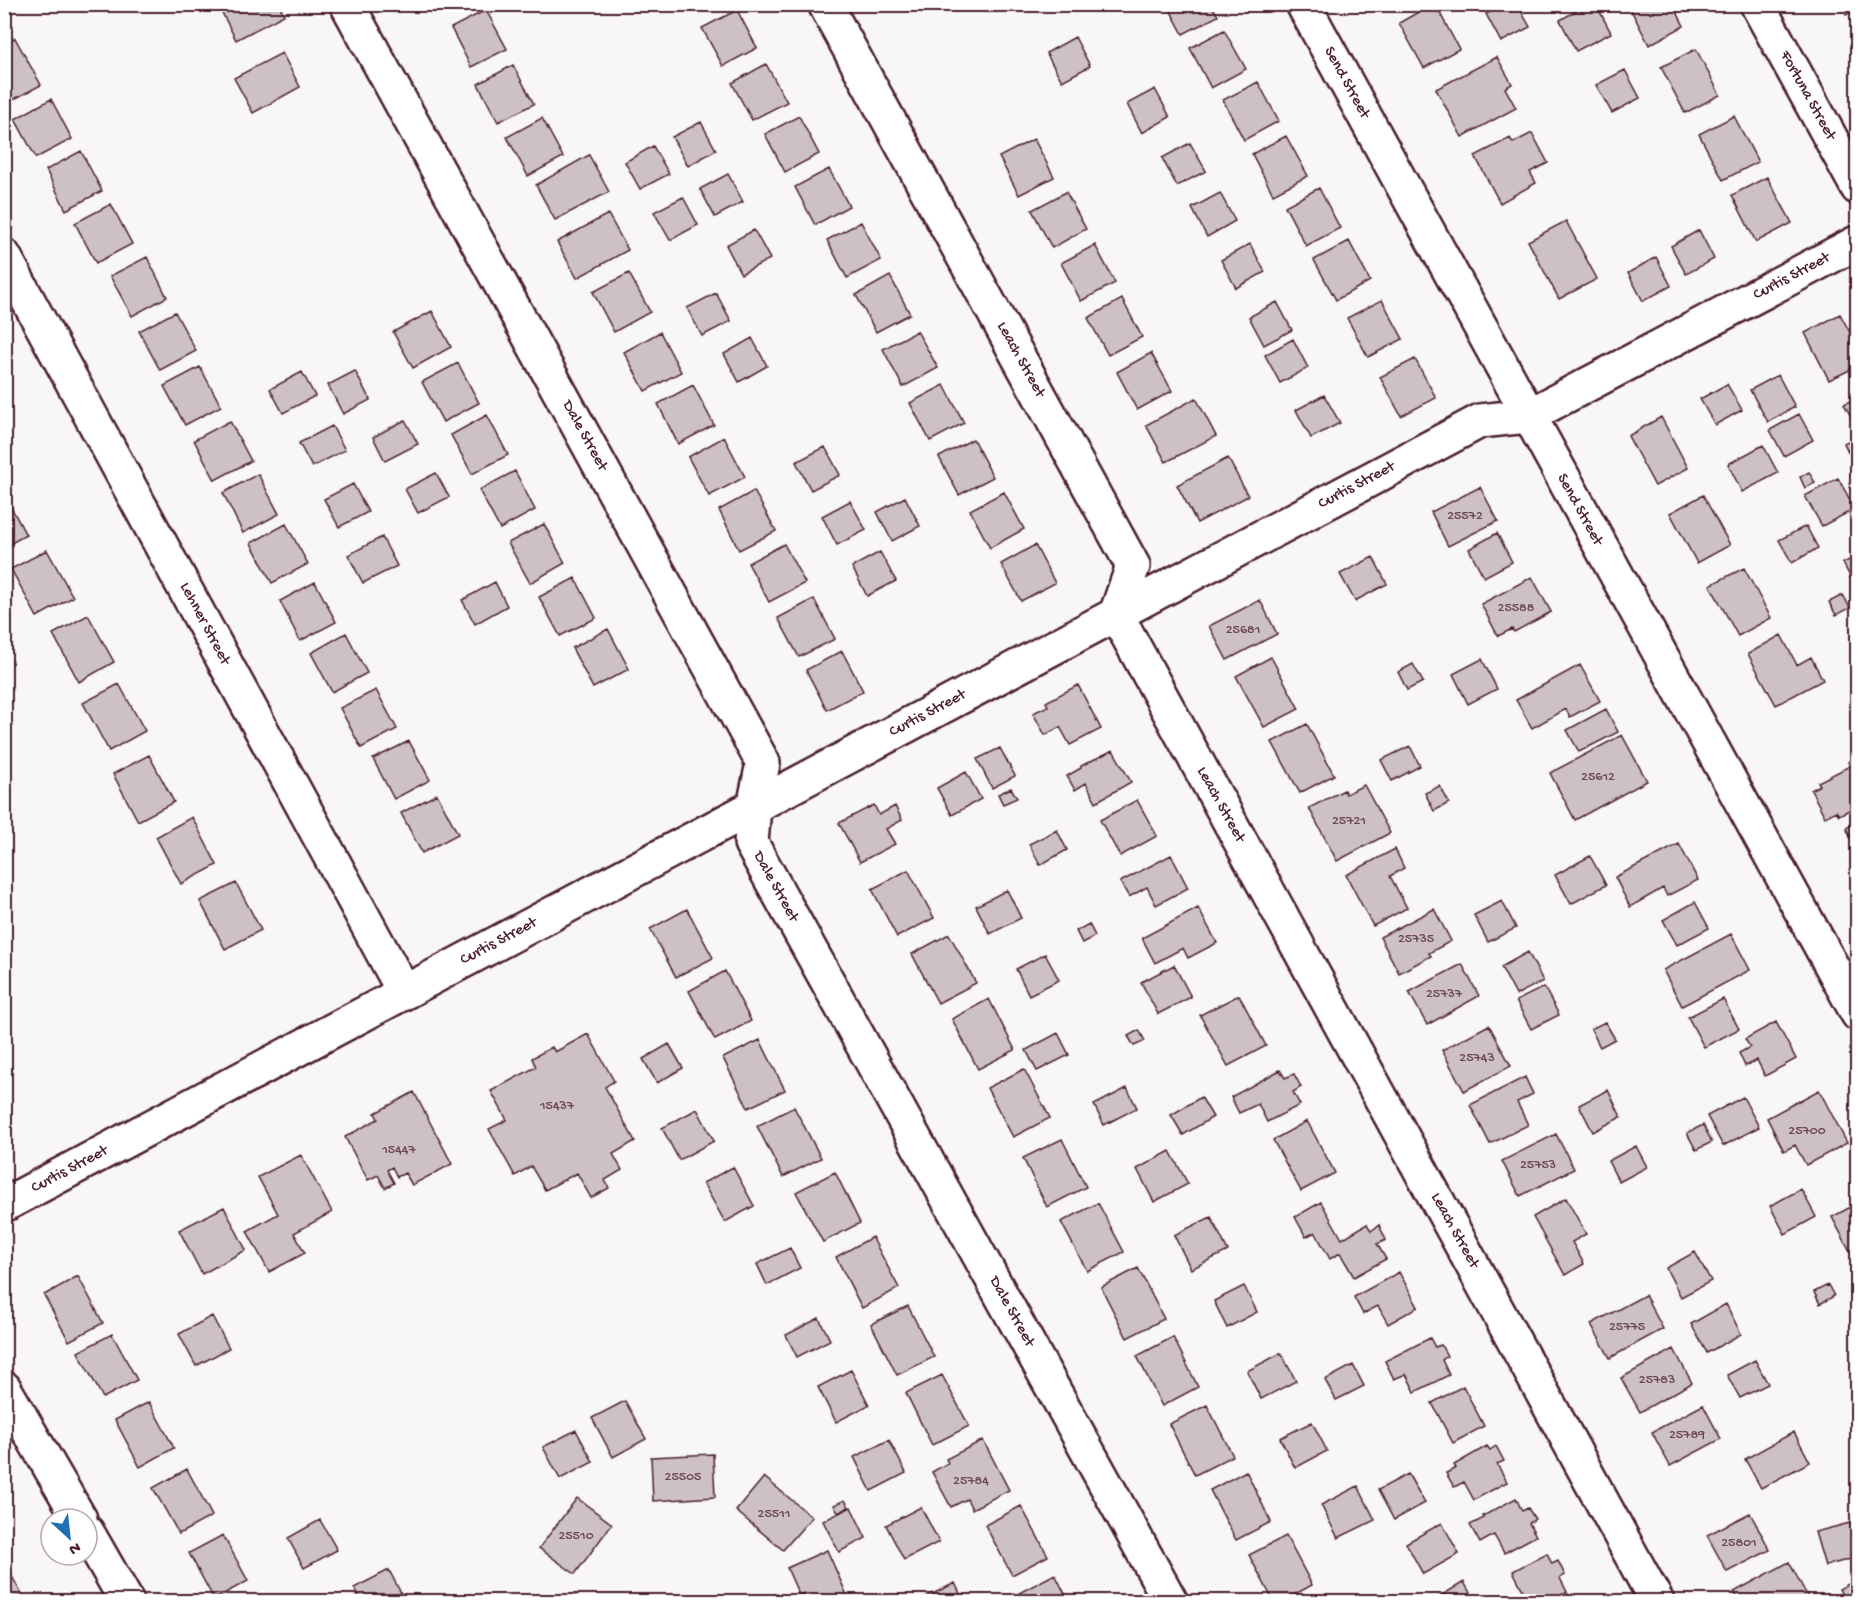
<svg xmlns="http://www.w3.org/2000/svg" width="1862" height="1606" viewBox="0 0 1862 1606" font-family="'Gochi Hand',sans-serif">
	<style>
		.building { fill: #cdc1c4; stroke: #4a1f2b; stroke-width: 1.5 }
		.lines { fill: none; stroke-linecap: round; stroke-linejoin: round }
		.minor-casing { stroke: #4a1f2b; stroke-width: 38 }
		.minor { stroke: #fff; stroke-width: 33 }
		.labels { text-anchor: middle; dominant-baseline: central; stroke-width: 4.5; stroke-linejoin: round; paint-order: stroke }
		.number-label { font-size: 14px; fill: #6b4851 }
		.street-label { font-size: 16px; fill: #4a1f2b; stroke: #fff }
	</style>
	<rect width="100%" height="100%" fill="#f8f6f7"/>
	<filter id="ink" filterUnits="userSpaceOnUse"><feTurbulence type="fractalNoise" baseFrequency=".0167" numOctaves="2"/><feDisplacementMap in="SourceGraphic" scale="12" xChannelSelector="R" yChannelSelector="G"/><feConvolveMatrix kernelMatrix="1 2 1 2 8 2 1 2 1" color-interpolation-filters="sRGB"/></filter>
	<g filter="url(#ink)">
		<path class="building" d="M279,4L284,15L236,40L218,5Z
			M692,4H711L696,12Z
			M1167,4H1211L1218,16L1183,34Z
			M1432,4H1435L1459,49L1424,68L1399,23Z
			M1504,4H1517L1530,27L1501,42L1486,14Z
			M1588,4H1596L1611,33L1576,51L1560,20Z
			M1628,4H1673L1684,26L1649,45Z
			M1840,4H1858V9L1846,15Z
			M486,10L507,49L471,67L451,28Z
			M737,10L757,48L723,66L702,28Z
			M1224,30L1246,69L1211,88L1190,48Z
			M1075,37L1090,66L1062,81L1046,53Z
			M15,38L41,85L5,104L4,43Z
			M1696,49L1720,95L1685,113L1661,67Z
			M282,53L300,87L253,113L234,78Z
			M1497,57L1512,84L1505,88L1516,108L1462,137L1436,89Z
			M766,64L787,102L752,120L732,83Z
			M513,65L534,104L498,122L478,84Z
			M1625,70L1640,98L1612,113L1596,85Z
			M1258,82L1279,121L1244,140L1223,100Z
			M1155,89L1170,117L1142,133L1127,104Z
			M51,99L72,139L36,158L15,119Z
			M799,116L819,154L785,172L765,134Z
			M1734,116L1758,162L1723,180L1699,134Z
			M542,118L563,157L528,176L507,137Z
			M701,122L716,150L688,166L672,137Z
			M1532,133L1548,163L1530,172L1536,183L1500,203L1475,156L1510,138L1513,143Z
			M1286,136L1308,176L1273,194L1252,154Z
			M1034,139L1054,177L1019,195L999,157Z
			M1190,143L1206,171L1177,186L1162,158Z
			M653,146L669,174L640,189L625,162Z
			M81,151L102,191L66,210L46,170Z
			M589,155L609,192L555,220L536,185Z
			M829,169L849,206L815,225L795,187Z
			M728,174L743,202L715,217L700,189Z
			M1767,177L1792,223L1756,242L1732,195Z
			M1319,188L1340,228L1306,246L1285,206Z
			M1066,192L1086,229L1052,248L1032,210Z
			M1220,193L1235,221L1207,237L1192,208Z
			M683,197L698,225L670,240L654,212Z
			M111,204L132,244L96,263L75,223Z
			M608,214L628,250L577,278L557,242Z
			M1566,221L1597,279L1559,299L1528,241Z
			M861,222L881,260L847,278L827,240Z
			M754,230L770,259L741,274L726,245Z
			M1699,230L1714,259L1686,274L1671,246Z
			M1349,241L1370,281L1336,300L1314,260Z
			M1250,244L1265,272L1236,288L1221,260Z
			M1095,245L1115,283L1081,301L1061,263Z
			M147,257L167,297L132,316L110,276Z
			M1656,257L1671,286L1643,301L1628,273Z
			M629,273L650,312L614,332L593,292Z
			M890,276L910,314L876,332L856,295Z
			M716,293L731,321L702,336L687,308Z
			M1122,299L1142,337L1108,355L1088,318Z
			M1382,300L1403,339L1368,357L1347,318Z
			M1277,302L1292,330L1264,345L1249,317Z
			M432,311L451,347L413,368L393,332Z
			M175,312L196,351L160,370L139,331Z
			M1840,314L1858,347V366L1829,380L1805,333Z
			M917,331L938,368L903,387L883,349Z
			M660,332L681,372L645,391L624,352Z
			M752,338L767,366L739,382L724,354Z
			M1293,339L1308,368L1280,383L1265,355Z
			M1151,353L1172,391L1137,410L1117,372Z
			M1415,359L1436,398L1401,416L1380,377Z
			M458,363L479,403L443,422L422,382Z
			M200,367L221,406L185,425L164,386Z
			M355,371L370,400L343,414L328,385Z
			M302,372L315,396L283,413L270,389Z
			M1778,375L1795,407L1768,422L1750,390Z
			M1727,384L1742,410L1715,425L1700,399Z
			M693,385L714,425L678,444L658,404Z
			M944,385L964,423L930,441L910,403Z
			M1324,395L1340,423L1311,438L1296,410Z
			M1858,397V429L1844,404Z
			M1196,398L1216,436L1166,462L1146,425Z
			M1799,414L1813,440L1784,456L1770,430Z
			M487,415L508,455L472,474L451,435Z
			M1661,417L1688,468L1655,486L1628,436Z
			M405,420L418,444L385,461L373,437Z
			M230,421L251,461L215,480L194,440Z
			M332,426L345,450L312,467L299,443Z
			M1858,436V458L1852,460L1844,443Z
			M724,437L745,477L709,496L688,457Z
			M973,439L993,477L959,495L939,457Z
			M1763,445L1778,473L1742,492L1728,464Z
			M825,447L840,475L811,490L796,462Z
			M1228,458L1248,496L1197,523L1177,485Z
			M515,471L535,510L500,529L479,490Z
			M1809,472L1815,483L1805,488L1800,477Z
			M436,473L449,497L418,513L405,489Z
			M258,474L279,514L243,533L223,493Z
			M1838,478L1855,509L1822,526L1805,496Z
			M353,484L368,512L339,527L324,499Z
			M1480,487L1498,521L1448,546L1431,512Z
			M754,491L776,531L739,550L719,510Z
			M1004,492L1024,529L990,548L970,510Z
			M4,494L26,535L4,547Z
			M1703,495L1730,545L1697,563L1670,513Z
			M905,497L920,526L892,541L877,512Z
			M850,501L866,530L837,545L822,516Z
			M286,524L308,564L272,583L251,543Z
			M544,524L565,563L530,583L508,543Z
			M1806,526L1818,548L1792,563L1779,540Z
			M1497,533L1512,562L1484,577L1469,549Z
			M382,537L397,566L363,583L348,555Z
			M784,544L805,583L769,602L748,563Z
			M1035,545L1055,583L1021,601L1001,564Z
			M47,550L73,597L37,617L11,569Z
			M880,552L896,581L867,596L852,567Z
			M1858,556V590H1857L1843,563Z
			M1373,557L1387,584L1355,601L1340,574Z
			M1744,568L1771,618L1738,636L1710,585Z
			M1532,577L1551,612L1514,632L1512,629L1498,636L1481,604Z
			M575,578L596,618L560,636L539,597Z
			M315,582L336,622L300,641L280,601Z
			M495,582L507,606L475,624L462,600Z
			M1843,595L1850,608L1836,615L1829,602Z
			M814,599L835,639L799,657L778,618Z
			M1260,600L1277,634L1227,660L1209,626Z
			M88,615L114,662L79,682L53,634Z
			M608,629L629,669L593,688L572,648Z
			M346,633L367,673L332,692L311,653Z
			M1781,635L1797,665L1811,657L1823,680L1776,705L1748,654Z
			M842,651L863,691L827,710L806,670Z
			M1271,657L1299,709L1264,727L1236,676Z
			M1482,659L1497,689L1468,704L1453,674Z
			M1413,664L1423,682L1407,690L1398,672Z
			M1580,665L1600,701L1570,717L1566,709L1532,728L1516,700Z
			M119,684L145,731L109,751L83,703Z
			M1078,685L1101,729L1070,745L1060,727L1045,735L1033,713L1048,706L1046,702Z
			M376,690L397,729L361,748L340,708Z
			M1606,709L1618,732L1579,752L1567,730Z
			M1307,724L1334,775L1300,793L1272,742Z
			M1622,735L1647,781L1575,820L1550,773Z
			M409,741L430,780L394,799L373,759Z
			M1410,746L1420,766L1392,781L1381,760Z
			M1000,748L1015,776L992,788L977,759Z
			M1113,750L1131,782L1096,802L1086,783L1075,790L1067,776L1081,768V766Z
			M149,755L174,802L138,821L113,774Z
			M1858,756V806L1839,815L1836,811L1825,817L1811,790L1820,785L1818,782L1850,766L1848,762Z
			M966,772L981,799L952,815L937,788Z
			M1364,785L1390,833L1337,861L1309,808L1344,790L1346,794Z
			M1440,786L1449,803L1434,811L1425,793Z
			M1011,788L1017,798L1003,804L998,794Z
			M437,794L458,834L422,853L401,813Z
			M1137,800L1157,836L1120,856L1100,820Z
			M874,805L879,815L895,806L902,820L886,829L895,844L860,862L839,823Z
			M192,817L217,865L181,884L156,837Z
			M1858,822V851L1846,828Z
			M1057,830L1067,850L1040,865L1029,844Z
			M1679,844L1698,880L1667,896L1663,888L1630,907L1615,877Z
			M1395,849L1404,868L1390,876L1407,908L1373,926L1346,875Z
			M1171,855L1188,888L1156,905L1147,887L1129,897L1120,882Z
			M1590,856L1606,885L1571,904L1555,875Z
			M908,870L934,918L897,937L872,889Z
			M236,883L261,930L225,949L200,901Z
			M1007,890L1021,918L990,934L976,906Z
			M1502,901L1516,928L1488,942L1474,915Z
			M1695,902L1709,928L1677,945L1663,920Z
			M1198,908L1217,943L1188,958L1183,948L1155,963L1142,938Z
			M687,909L713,958L676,977L650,929Z
			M1434,909L1451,941L1429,953L1431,956L1399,973L1380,937Z
			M1089,924L1095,936L1082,943L1076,931Z
			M949,934L976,983L938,1003L912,954Z
			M1731,934L1750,970L1682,1006L1663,970Z
			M1528,952L1543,981L1516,995L1501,967Z
			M1045,954L1059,980L1029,995L1016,969Z
			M1462,964L1479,996L1427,1025L1409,992Z
			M1174,965L1191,997L1158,1014L1141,982Z
			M725,971L751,1021L715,1040L689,991Z
			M1544,987L1559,1015L1531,1029L1516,1001Z
			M1239,995L1266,1046L1228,1066L1200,1015Z
			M989,999L1015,1050L978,1069L952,1019Z
			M1723,999L1739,1029L1704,1047L1688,1017Z
			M1605,1022L1615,1039L1600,1047L1591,1029Z
			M1776,1022L1796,1059L1765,1076L1757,1060L1745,1066L1739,1053L1750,1047L1745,1039Z
			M1489,1025L1511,1066L1464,1091L1442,1050Z
			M1139,1030L1145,1041L1134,1046L1128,1036Z
			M1058,1033L1069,1055L1037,1071L1026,1050Z
			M588,1034L614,1081L605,1087L635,1141L613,1154L622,1170L605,1180L609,1188L591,1198L577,1173L545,1190L531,1166L515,1176L489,1129L507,1120L491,1091L536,1067L532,1058L552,1047L555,1052Z
			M760,1040L785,1090L748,1108L723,1058Z
			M669,1044L683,1068L657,1083L643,1059Z
			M1024,1069L1050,1118L1013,1137L987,1088Z
			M1280,1070L1285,1078L1294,1074L1301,1087L1293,1092L1300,1105L1267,1122L1258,1104L1239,1113L1231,1097Z
			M1525,1077L1533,1094L1517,1102L1528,1125L1490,1144L1470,1105Z
			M1127,1088L1137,1108L1104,1125L1094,1105Z
			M1608,1090L1621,1117L1593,1132L1579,1105Z
			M1819,1090L1847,1143L1806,1165L1795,1145L1784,1151L1767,1118Z
			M414,1092L452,1164L412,1185L405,1173L397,1177L392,1167L387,1170L394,1183L385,1188L378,1175L368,1180L345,1137L378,1119L375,1113Z
			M1201,1097L1213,1117L1183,1135L1171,1115Z
			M1743,1097L1759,1127L1723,1146L1707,1116Z
			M794,1107L821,1158L783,1177L757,1126Z
			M697,1109L714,1141L679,1160L662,1128Z
			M1307,1121L1335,1173L1301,1191L1273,1140Z
			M1703,1125L1712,1142L1696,1150L1687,1133Z
			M1556,1134L1574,1169L1520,1196L1502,1161Z
			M1062,1139L1086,1187L1047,1207L1023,1158Z
			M1636,1146L1647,1167L1619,1182L1608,1161Z
			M1170,1151L1188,1184L1154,1202L1137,1169Z
			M301,1155L332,1212L294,1233L305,1253L269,1272L247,1231L278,1214L258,1177Z
			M733,1167L754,1206L725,1222L703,1183Z
			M835,1172L860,1223L823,1242L796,1192Z
			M1801,1189L1816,1217L1785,1234L1770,1206Z
			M1566,1198L1586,1234L1572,1242L1584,1264L1565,1275L1533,1217Z
			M1321,1202L1342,1239L1367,1224L1371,1231L1379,1225L1386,1240L1377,1244L1386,1259L1354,1277L1340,1253L1330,1259L1315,1232L1306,1237L1295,1217Z
			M1098,1203L1124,1252L1087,1271L1061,1222Z
			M1858,1203V1247L1850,1251L1832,1217Z
			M224,1207L246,1250L202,1274L179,1230Z
			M1211,1217L1228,1251L1191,1269L1174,1235Z
			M872,1237L899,1288L862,1308L836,1257Z
			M790,1248L800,1268L767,1285L757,1264Z
			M1695,1252L1711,1281L1681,1297L1666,1268Z
			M1138,1268L1164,1319L1127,1338L1101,1287Z
			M1858,1271V1289L1850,1275Z
			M1399,1272L1418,1307L1388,1324L1378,1306L1363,1314L1354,1297Z
			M78,1276L103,1323L69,1341L44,1295Z
			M1828,1285L1834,1296L1820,1304L1814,1292Z
			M1244,1286L1257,1312L1227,1328L1214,1301Z
			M1645,1295L1663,1329L1610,1358L1591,1324Z
			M1726,1304L1741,1334L1707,1353L1691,1324Z
			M908,1306L934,1357L897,1375L871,1324Z
			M212,1316L229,1348L196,1366L179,1334Z
			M819,1318L830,1340L797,1357L786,1335Z
			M112,1334L137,1380L103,1398L78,1352Z
			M1173,1337L1198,1387L1162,1406L1137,1356Z
			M1430,1338L1435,1347L1441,1345L1447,1356L1442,1360L1449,1375L1415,1392L1406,1374L1394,1379L1385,1361Z
			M1674,1349L1692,1383L1640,1412L1621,1378Z
			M1281,1353L1296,1381L1261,1399L1247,1371Z
			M1755,1360L1768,1384L1740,1398L1727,1375Z
			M1353,1365L1364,1386L1336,1400L1325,1380Z
			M851,1370L869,1405L836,1422L818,1387Z
			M942,1375L969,1426L932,1445L906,1393Z
			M1463,1386L1484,1426L1453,1443L1432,1403Z
			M625,1401L646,1439L613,1457L592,1418Z
			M149,1402L174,1448L140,1467L115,1420Z
			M1207,1405L1233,1456L1195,1475L1169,1424Z
			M1703,1405L1721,1439L1670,1466L1652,1432Z
			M1312,1422L1327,1451L1295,1468L1280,1438Z
			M576,1430L593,1462L560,1479L543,1447Z
			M1794,1432L1810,1462L1761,1488L1745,1459Z
			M889,1440L906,1473L871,1491L854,1457Z
			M983,1440L1009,1490L972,1509L967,1499L951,1507L932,1472L948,1463L946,1459Z
			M1487,1446L1490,1450L1496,1446L1504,1461L1497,1464L1507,1482L1474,1500L1464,1482L1454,1487L1446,1473L1456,1468L1454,1465Z
			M713,1454L715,1497L653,1501L651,1457Z
			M187,1469L212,1516L179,1534L153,1488Z
			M1246,1471L1271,1522L1236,1540L1210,1490Z
			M1408,1474L1425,1503L1394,1520L1378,1490Z
			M764,1477L812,1517L783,1550L736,1511Z
			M1358,1486L1375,1520L1338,1538L1321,1505Z
			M577,1498L612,1524L575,1574L539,1548Z
			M1516,1498L1522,1511L1528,1508L1535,1519L1529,1523L1536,1536L1504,1553L1494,1535L1480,1543L1470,1525L1484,1518L1483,1516Z
			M845,1500L849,1507L838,1513L834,1505Z
			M1021,1506L1048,1556L1012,1575L985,1525Z
			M851,1507L866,1538L839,1552L823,1521Z
			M921,1507L939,1542L904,1560L886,1525Z
			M1750,1513L1770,1550L1727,1572L1707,1535Z
			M320,1520L337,1550L304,1568L288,1538Z
			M1442,1523L1459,1554L1423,1574L1406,1543Z
			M1850,1523L1858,1557L1825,1566L1815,1532Z
			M223,1535L248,1581L214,1599L189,1553Z
			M1286,1536L1312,1585L1281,1602H1274L1249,1555Z
			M827,1550L850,1602H807L804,1593L799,1595L787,1568Z
			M1547,1553L1552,1564L1558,1561L1565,1575L1560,1578L1567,1592L1549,1602H1529L1513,1571Z
			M1789,1562L1810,1601L1740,1602L1734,1592Z
			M389,1570L405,1601L362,1602L354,1588Z
			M9,1571L26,1602H4V1574Z
			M1055,1574L1069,1602H1024L1019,1593Z
			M1858,1579V1602H1846L1839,1589Z
			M1464,1582L1475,1602H1439L1437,1598Z
			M955,1583L964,1602H928L926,1597Z
			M576,1596L577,1602H536Z"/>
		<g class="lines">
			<g class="minor-casing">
				<path id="minor" d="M347,4L763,763L754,807L751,843L1171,1602
					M825,4L1133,566L1116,614L1657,1602
					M1303,4L1858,1014
					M1757,4L1858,188
					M4,256L404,992
					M4,1205L1480,421L1528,416L1858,242
					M4,1388L80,1519
					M87,1532L127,1602"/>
			</g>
			<use href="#minor" class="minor"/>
		</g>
	</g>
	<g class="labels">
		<g class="number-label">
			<text x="1465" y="516">25572</text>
			<text x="1516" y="608">25588</text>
			<text x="1243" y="630">25681</text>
			<text x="1598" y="777">25612</text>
			<text x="1349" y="821">25721</text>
			<text x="1416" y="939">25735</text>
			<text x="1444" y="994">25737</text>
			<text x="1477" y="1058">25743</text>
			<text x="557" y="1106">15437</text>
			<text x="1807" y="1131">25700</text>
			<text x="399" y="1150">15447</text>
			<text x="1538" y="1165">25753</text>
			<text x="1627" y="1327">25775</text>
			<text x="1657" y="1380">25783</text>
			<text x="1687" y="1435">25789</text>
			<text x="683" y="1477">25505</text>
			<text x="971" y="1481">25784</text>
			<text x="774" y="1514">25511</text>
			<text x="576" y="1536">25510</text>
			<text x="1739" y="1543">25801</text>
		</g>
		<g class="street-label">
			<text transform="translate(1346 83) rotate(61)">Send Street</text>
			<text transform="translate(1807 96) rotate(61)">Fortuna Street</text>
			<text transform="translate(1792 277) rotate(-28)">Curtis Street</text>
			<text transform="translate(1020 360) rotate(61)">Leach Street</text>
			<text transform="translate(584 436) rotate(61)">Dale Street</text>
			<text transform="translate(1357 486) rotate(-28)">Curtis Street</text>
			<text transform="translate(1579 510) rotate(61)">Send Street</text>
			<text transform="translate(204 624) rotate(62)">Lehner Street</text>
			<text transform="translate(928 714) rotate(-28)">Curtis Street</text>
			<text transform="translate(1220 805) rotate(61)">Leach Street</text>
			<text transform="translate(775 887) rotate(61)">Dale Street</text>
			<text transform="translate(499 942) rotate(-28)">Curtis Street</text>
			<text transform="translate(70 1170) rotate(-28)">Curtis Street</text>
			<text transform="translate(1454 1231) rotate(61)">Leach Street</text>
			<text transform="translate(1011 1312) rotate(61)">Dale Street</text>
		</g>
	</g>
	<rect width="1862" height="1606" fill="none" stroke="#fff" stroke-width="24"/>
	<rect x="12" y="12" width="1838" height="1582" fill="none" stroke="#4a1f2b" stroke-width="2" filter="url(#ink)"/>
	<g transform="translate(69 1537) rotate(153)"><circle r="28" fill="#ffffff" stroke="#b7a5aa" stroke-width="1.5"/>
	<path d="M0-4.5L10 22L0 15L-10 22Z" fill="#1f6fb2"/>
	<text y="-9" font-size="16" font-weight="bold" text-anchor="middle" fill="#4a1f2b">N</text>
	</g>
</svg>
